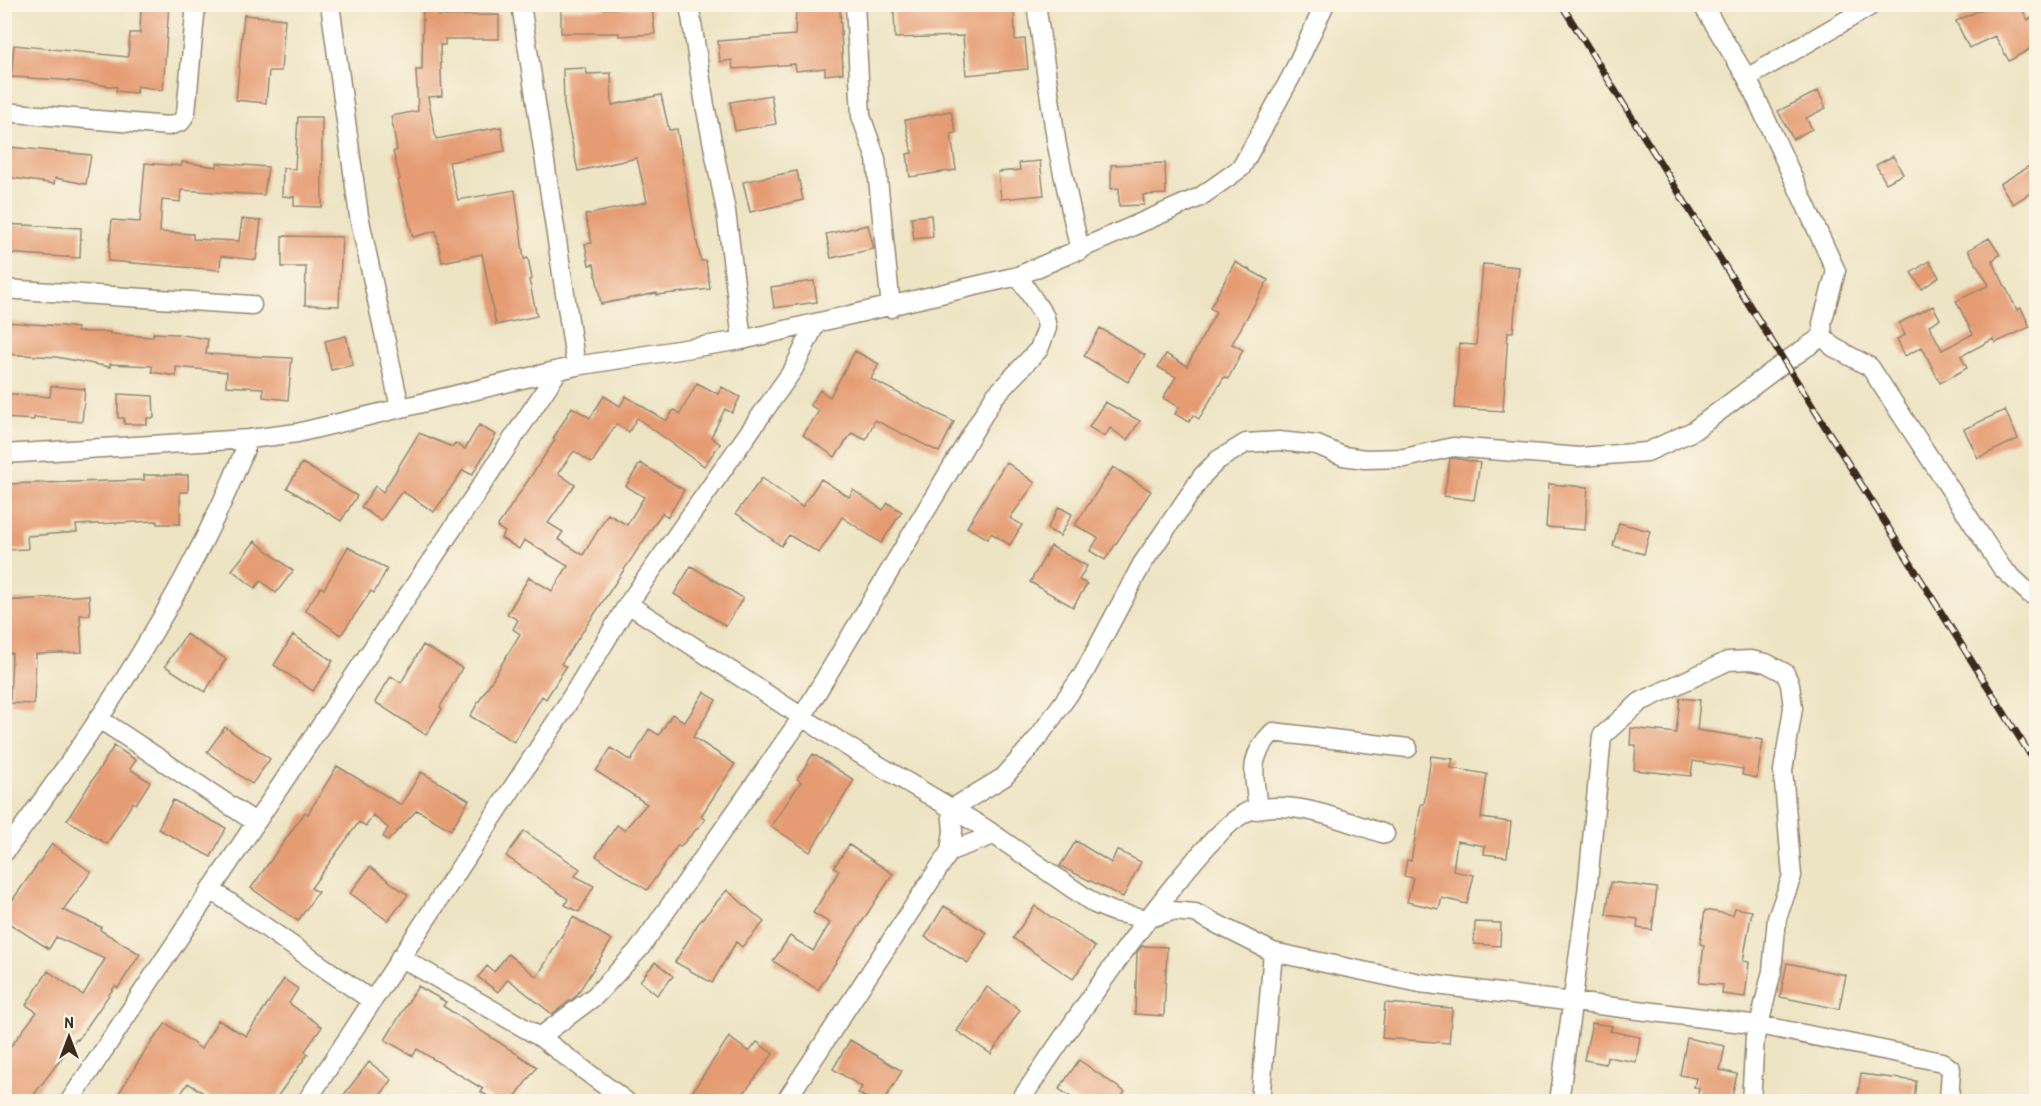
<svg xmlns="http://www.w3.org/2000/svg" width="2041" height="1106" viewBox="0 0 2041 1106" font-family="'Patrick Hand',sans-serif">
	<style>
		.building { fill: #e59c73 }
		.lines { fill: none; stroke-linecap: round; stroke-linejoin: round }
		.minor-casing { stroke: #948771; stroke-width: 21 }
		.minor { stroke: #fff; stroke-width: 18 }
		.rail-casing { stroke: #3b2a1e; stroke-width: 7 }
		.rail { stroke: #fcf5e5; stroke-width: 4.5; stroke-dasharray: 14; stroke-linecap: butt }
	</style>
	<rect width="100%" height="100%" fill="#fcf5e5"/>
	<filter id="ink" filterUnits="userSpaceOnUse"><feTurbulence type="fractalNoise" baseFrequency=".0167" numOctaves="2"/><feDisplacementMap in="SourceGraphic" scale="12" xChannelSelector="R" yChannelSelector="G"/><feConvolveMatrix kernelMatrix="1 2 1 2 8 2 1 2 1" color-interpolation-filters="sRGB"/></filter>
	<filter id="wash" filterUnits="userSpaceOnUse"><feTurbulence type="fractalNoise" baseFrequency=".008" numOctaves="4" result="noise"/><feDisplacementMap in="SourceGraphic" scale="24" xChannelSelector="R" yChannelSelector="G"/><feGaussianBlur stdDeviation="1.35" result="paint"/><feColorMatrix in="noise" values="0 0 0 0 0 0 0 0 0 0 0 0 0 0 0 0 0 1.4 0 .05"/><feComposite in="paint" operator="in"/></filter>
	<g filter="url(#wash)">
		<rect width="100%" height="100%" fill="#ede4c4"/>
		<g id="blocks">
			<path class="building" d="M141,4H169L163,90L137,86L136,93L116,91L117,87L63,80L11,77L14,45L128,57L130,33H140Z
				M423,4H439L437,16L499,15V39H445V45H440L442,96L428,97L436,139L501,127L505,151L449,162L458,200L515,190L524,259L528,258L532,279L529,280L537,316L496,325L482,254L442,262L436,231L413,237L398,180L400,179L393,152L397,150L391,116L418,111L416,70H422Z
				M960,4H1014L1015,40L1025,39L1028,69L966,75L963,36L895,38L894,10L960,8Z
				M1980,4H2019L2028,20L2037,15V45L2009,61L1995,36L1969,48L1956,21L1982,9Z
				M796,7L840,8L843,73L825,75V68L796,71L795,64L733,69L732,60L720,62L718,41L795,35Z
				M652,8L655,34L619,36V33H561V9Z
				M244,15L285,19L281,71H269L266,103L236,100Z
				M586,68L587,74L611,73L612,105L661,95L669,130L677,129L694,228L701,261H706L710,289L657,295V293L601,304L594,264L589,265L585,244L592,243L585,215L647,202L637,158L578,171L564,105L563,69Z
				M1818,91L1826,108L1806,118L1812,129L1793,139L1778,111Z
				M771,95L776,124L735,131L730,102Z
				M951,111L956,133L951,134L956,170L910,177L907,154L912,153L905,120Z
				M298,117H322V207L294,206V197L282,196L283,168L295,169Z
				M9,147L91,155L86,184L55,178L54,184L6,177Z
				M1893,156L1903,174L1886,183L1876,165Z
				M1040,161L1044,195L1001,199L998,172L1020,170L1019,163Z
				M2037,161V189L2013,204L2000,184Z
				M182,162L217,167V163L268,167L264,195L181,190L180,202L162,200L160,232L193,234V239L239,241L242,219L261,221L256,260L221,256L220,270L108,261L112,220L140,222L145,163L181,166Z
				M1165,163L1166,194L1143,195L1144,205L1119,206V188L1111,189V165Z
				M797,171L803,200L750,212L743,182Z
				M931,215L933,237L914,239L911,217Z
				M4,224L81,228L80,258L4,253Z
				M868,225L874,249L831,258L826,234Z
				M282,236L342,237L339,306L305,305L306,267H282Z
				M1989,238L2000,255L1992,260L2017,310L2021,308L2030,327L1995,343L1993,339L1961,356L1967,368L1940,383L1922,347L1905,356L1897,339L1905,335L1899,323L1933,306L1940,319L1929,325L1942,350L1973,334L1956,301L1989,285L1968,250Z
				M1929,261L1939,277L1922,289L1911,273Z
				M1235,262L1268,280L1232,344L1243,350L1228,379L1224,377L1199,419L1193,415L1189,422L1175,414L1179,407L1163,398L1176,377L1158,367L1166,354L1187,366L1216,312L1210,308Z
				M1483,264L1519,267L1513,332H1508L1503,411L1455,408L1459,344L1476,345Z
				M814,281L817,302L774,308L771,287Z
				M4,322L61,326L77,328V332H110V334L153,337V333L177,334L208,339L206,354L292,358L288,400L263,397V388L226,386L227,372L176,367V376L152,372V366L110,364V367L56,357L4,354Z
				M1100,328L1145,355L1128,382L1084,356Z
				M346,336L353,365L331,370L325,341Z
				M855,351L879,364L871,379L954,422L939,452L875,420L866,440L852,433L835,457L803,435L819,411L810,405L820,390L830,397Z
				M697,383L718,394L722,387L740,397L732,413L725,409L711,437L720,444L704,466L637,418L629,432L616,424L592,463L574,451L558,473L575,485L548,523L563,532L558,539L583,555L608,514L627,525L644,497L626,486L640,463L684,490L668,517L662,513L561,664L566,667L546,699L542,696L514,742L470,716L520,634L513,629L518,620L507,614L529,577L552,591L568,566L524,540L519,549L501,538L505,532L497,527L555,440L553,439L572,407L590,418L604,396L620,406L626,396L666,421L674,410L680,414Z
				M51,386L85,389L82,422L34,417V420L4,418V393L50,397Z
				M118,394L153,396L154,418H147V424H124V418H118Z
				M1105,402L1140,421L1127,440L1110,428L1105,437L1089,427Z
				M2005,410L2018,439L1978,458L1964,429Z
				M479,425L496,435L472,475L463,470L434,512L402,491L381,521L361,507L375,486L383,492L419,433L452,447L455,443L465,449Z
				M1454,458L1480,463L1474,500L1444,496L1450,459Z
				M1006,462L1035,483L1010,518L1022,525L1010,545L991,533L988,539L967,527Z
				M302,463L357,496L341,521L287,488Z
				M1113,467L1151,491L1105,560L1090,551L1098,538L1075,525Z
				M144,475H188V492H180V524H157V521L76,525L77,532L27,536L28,549L4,550V484L144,480Z
				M762,478L802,507L821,479L849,497L853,490L883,510L888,503L902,512L881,543L842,517L819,553L789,535L781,546L736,513Z
				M1549,484L1588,487L1585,530L1546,527Z
				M1059,507L1072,514L1060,536L1047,529Z
				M1619,523L1650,531L1644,554L1613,546Z
				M255,541L293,571L276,593L261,581L255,588L232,570Z
				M1051,546L1087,566L1079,580L1087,584L1073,607L1030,582Z
				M348,547L387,569L374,593L371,591L341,635L305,610L321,587L324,589Z
				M691,566L743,598L726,626L674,594Z
				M89,595L90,615H80L82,652L36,654L34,704L10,703L12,653L4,654V601Z
				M186,634L226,659L205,692L165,666Z
				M293,635L333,661L313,691L274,665Z
				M423,645L462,668L440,707L442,709L426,735L375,702L391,676L401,683Z
				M704,692L716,700L693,737L735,764L701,816L705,820L680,847L678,845L647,890L596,856L617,825L624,830L647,804L596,771L611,748L631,761L649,729L659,735L672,714L685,722Z
				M1680,698L1700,700L1697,730L1763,740L1757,778L1742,775L1743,769L1693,761L1691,776L1634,770L1636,745H1630L1631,728L1676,733Z
				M225,727L270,759L252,784L207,752Z
				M114,746L136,760L130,769L150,782L136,804L133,802L107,844L67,820Z
				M813,754L854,780L810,852L771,826L801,782L797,779Z
				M1431,756L1453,759L1451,768L1487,774L1481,818L1511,822L1507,857L1484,854L1485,846L1457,841L1453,871L1474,875L1467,904L1442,898L1439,909L1407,902L1413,878L1404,876L1407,860L1411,861L1421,804H1424Z
				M337,766L401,805L421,772L469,800L451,830L417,810L388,841L383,837L388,828L373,815L366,826L359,822L311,888L318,892L298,921L251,888L305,812L308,814Z
				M173,800L226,828L211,857L158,829Z
				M524,831L580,869L575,876L594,886L579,912L565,905L568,899L506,856Z
				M1076,841L1111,863L1117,850L1141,862L1123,897L1060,866Z
				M52,844L91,872L63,910L101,927L100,930L140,954L118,988L115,986L78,1040L76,1039L29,1101H4V1055L37,1012L26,1005L48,971L83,995L105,959L56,937L49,949L4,920V912Z
				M849,845L893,874L818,990L773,961L790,936L813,951L830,923L813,913L839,871L834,867Z
				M370,867L408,895L388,921L350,893Z
				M1611,882L1657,888L1652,930L1637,928L1638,919L1606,915Z
				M727,890L764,922L742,947L736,942L712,983L675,962L698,924Z
				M944,906L987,933L968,963L925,937Z
				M1035,906L1095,947L1073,979L1013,938Z
				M1735,908L1752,911L1743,961L1749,962L1745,997L1722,994L1723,985L1699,983L1704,945L1700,944L1705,910L1733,915Z
				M573,917L612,940L576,996L552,1014L508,979L498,992L478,977L487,966L494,972L508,954L537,977Z
				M1475,922L1501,923L1500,946L1474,944Z
				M1142,946L1167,947L1164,1016L1135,1014L1137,952Z
				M655,962L673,976L657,995L640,981Z
				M1787,963L1846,975L1839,1009L1780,997Z
				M284,979L298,989L289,1003L322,1027L305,1051L308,1054L274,1101H216L188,1083L176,1101H114L145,1051L166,1023L201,1049L218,1020L246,1036Z
				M418,986L446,1002L443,1006L537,1067L512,1101H495L481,1092L483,1089L417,1049L413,1056L385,1040Z
				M987,987L1020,1010L991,1054L957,1031Z
				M1385,1003L1452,1008L1449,1043L1382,1038Z
				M1592,1023L1612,1026L1610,1031L1640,1037L1636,1062L1607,1057L1606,1064L1584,1060Z
				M729,1037L749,1052L757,1042L773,1054L738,1101H686Z
				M1687,1038L1725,1046L1720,1070L1737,1074L1731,1101H1697L1699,1088L1694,1087L1696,1078L1680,1075Z
				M850,1040L902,1071L884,1101H871L858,1093L862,1087L833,1069Z
				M1079,1060L1125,1092L1118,1101H1077L1059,1089Z
				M369,1062L392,1080L376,1101H339Z
				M1861,1074L1916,1081L1914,1101H1857Z"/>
		</g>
	</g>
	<g filter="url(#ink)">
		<use href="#blocks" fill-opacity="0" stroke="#948771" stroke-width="1.5"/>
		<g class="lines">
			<g class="minor-casing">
				<path id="minor" d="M330,4L359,216L400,408
					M521,4L576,366
					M689,4L705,105L726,211L742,340
					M855,4L861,116L876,159L891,308
					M1036,4L1057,146L1080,251
					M1702,4L1747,78L1874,4
					M1747,78L1836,271L1822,323L1823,336L1833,347L1870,367L2002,568L2030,594L2036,592
					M4,112L168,126L181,122L186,113L196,4
					M4,289L252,305
					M4,454L249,439L297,433L576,366L742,340L1018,276L1200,197L1241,168L1291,77L1325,4
					M628,604L853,750L983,827L1095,904L1114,912L1147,919L1172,911L1195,913L1273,952L1420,983L1759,1025L1755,1037L1751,1102
					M98,718L255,822
					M1258,810C1255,775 1246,759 1273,732L1408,748
					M950,851L994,835
					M4,853C99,725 191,588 249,439
					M210,889L371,1000
					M400,957L540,1037L627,1102
					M540,1037L595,996L640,948L802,717L994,397L1039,349L1047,328L1045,317L1018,276
					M69,1102L558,371
					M306,1102L563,711L628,604L793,370L816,323
					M785,1102L950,851L953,831L951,809L1004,777L1037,739L1084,673L1142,564L1203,475L1218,460L1246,443L1279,441L1317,445L1343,456L1365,459L1405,458L1453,447L1579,457L1647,452L1693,431L1785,362L1823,336
					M1019,1102C1054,1051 1205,822 1252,810C1297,799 1343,821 1385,834
					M1260,1102L1273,952
					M1559,1102L1587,893L1602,736L1640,702L1728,661L1751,660L1766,663L1785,673L1790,684L1793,708L1783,771L1792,876L1777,918L1772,971L1759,1025L1942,1062L1951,1069L1949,1102"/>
			</g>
			<use href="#minor" class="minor"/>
			<g class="rail-casing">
				<path id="rail" d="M1561,4L2036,764"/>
			</g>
			<use href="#rail" class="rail"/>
		</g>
	</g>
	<rect width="2041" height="1106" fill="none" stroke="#fcf5e5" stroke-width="24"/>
	<g transform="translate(69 1037)" stroke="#fcf5e5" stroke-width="4.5" paint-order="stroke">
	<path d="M0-4.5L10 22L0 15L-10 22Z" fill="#3b2a1e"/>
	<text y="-9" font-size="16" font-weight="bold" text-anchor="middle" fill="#3b2a1e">N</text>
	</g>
</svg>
